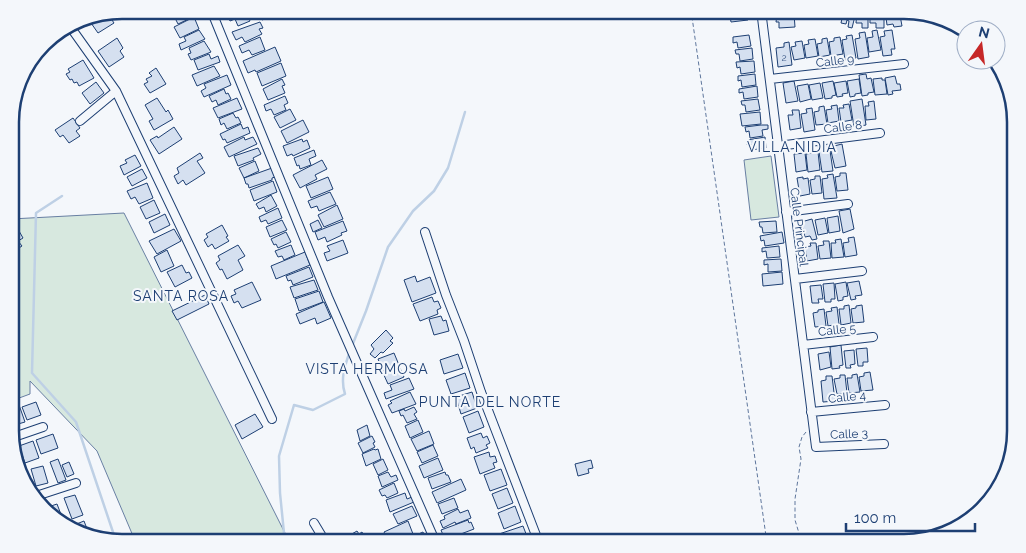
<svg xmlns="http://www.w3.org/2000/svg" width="1026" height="553" viewBox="0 0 1026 553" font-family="Raleway,sans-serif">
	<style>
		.green { fill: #d7e8df; stroke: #687fa3 }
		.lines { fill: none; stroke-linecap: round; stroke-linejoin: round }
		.stream { stroke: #bed0e5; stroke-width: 2.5 }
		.building { fill: #d5e0f0; stroke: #1d3f73 }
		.minor-casing { stroke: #1d3f73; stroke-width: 10 }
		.path { stroke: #5e769c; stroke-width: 1; stroke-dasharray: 4 2.5; stroke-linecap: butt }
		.minor { stroke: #f4f7fb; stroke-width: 8 }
		.labels { text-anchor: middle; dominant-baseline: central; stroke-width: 4; stroke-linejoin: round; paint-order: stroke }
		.number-label { font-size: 10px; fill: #4b6792 }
		.street-label { font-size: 12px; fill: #1d3f73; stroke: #f4f7fb }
		.neighbourhood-label { font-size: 14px; letter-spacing: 1px; fill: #1d3f73; stroke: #f4f7fb }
		.rim { fill: none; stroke: #1d3f73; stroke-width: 2.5 }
	</style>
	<rect width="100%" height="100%" fill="#f4f7fb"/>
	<path class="green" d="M771,156L779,217L751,220L744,160Z
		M124,213L290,543H136L97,451L30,381V394L11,401V281L14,282L11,219Z"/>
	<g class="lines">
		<path class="stream" d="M62,196L36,213L32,373L76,422L116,541
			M352,346L366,311L388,247L413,211L434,191L448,168L465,112
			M285,543L280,493L279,456L294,405L313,410L345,394C340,379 345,365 350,351"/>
	</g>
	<path class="building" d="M181,10H190L193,17L178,24L173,14Z
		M225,10H245L250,21L238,26L235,19L230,21Z
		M258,10H276L278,14L262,20Z
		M729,10H746L748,20L731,22Z
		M844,10L856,12L852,28L848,27L849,21L847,20L846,24L841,23Z
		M857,10L868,11V28H862V23H856Z
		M885,10H899L902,26L894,27L893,24L887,25Z
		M870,12H884V28H876V23H870Z
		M794,14L795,27L779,28V22H776L777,15Z
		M102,16L105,20L110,17L114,23L98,33L91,23Z
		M194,17L199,29L180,38L174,27Z
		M260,22L263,28L259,29L262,34L245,42L242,37L236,40L232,32Z
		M199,30L205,39L181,50L179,44L186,41L184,37Z
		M877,30L881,50L869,52L867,38L873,37L872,31Z
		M892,30L895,49H891L892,55L883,56L880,37L885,36L884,31Z
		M865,32L869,57L858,59L855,39L860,38L859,33Z
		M749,35L751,46L738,48L737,42L733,43V37Z
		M852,35L856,58L845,60L842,40L847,39L846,36Z
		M260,37L265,50L252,55L249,50L242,53L239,46Z
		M840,37L843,54L831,56L829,42L834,41V38Z
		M117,38L123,48L120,51L124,57L109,67L98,51Z
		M827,38L830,55L819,57L817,44L822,43V39Z
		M815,39L818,56L806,58L804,45L809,44L808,40Z
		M204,41L211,52L191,60L188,54L191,53L189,48Z
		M802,41L805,58L794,60L791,47L796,46L795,42Z
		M789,42L792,65L778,67L776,48L784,47V43Z
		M275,47L281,61L256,72L255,70L248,73L243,61Z
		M752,48L753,59L740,61L739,54H736L735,50Z
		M209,54L211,59L218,56L220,62L198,70L194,60Z
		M83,60L94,78L79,86L77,82L74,83L72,79L70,80L66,74L70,72L68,69Z
		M754,61L755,72L741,74L740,67L737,68L736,62Z
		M281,63L286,76L262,86L257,73Z
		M214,66L220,76L197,86L192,75Z
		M156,68L166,84L150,93L144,84L148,82L146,79L152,76L149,73Z
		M755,74L756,85L742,87L741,80L738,81V76Z
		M866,74L867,79L871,78L874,92L868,93V95L862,96L859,75Z
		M227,75L231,85L204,97L201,91L206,88L204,84Z
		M895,76L897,84H900L901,90L892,91L893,94L888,95L885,78Z
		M882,78V80H885L887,94L875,95L873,79Z
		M282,79L285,85L282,86L285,93L268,100L263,89Z
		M859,79L861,93L855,94V96L850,97L847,81Z
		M794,81L798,101L786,103L783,83Z
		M833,81L836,95L832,96V98L825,99L822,83Z
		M846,81L848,93L842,94L843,96L837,97L834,83Z
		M96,82L104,93L90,104L82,93Z
		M820,83L823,98L812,100L809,85Z
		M808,84L811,99L800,102L797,86Z
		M757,86L758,97L744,99L743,92L739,93V89Z
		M224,89L226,94L228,93L231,99L218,105L216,100L212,102L209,96Z
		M285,96L288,103L284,105L286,110L274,115L271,109L266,111L264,105Z
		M157,98L166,112L168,110L173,119L154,130L149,121L153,119L145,105Z
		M237,98L242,109L218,118L213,108Z
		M758,99L760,110L746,112L745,105H742L741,101Z
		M862,99L866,125L854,127L850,101Z
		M874,101L876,119L866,120L865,106H869L868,102Z
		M849,104L852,120L841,122L839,108H844L843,105Z
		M837,105L839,121L828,123L826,110L832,109L831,106Z
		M824,106L827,124L816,125L814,112L819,111V107Z
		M812,108L815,130L804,132L801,114L807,113L806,109Z
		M290,109L296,120L280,128L274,117Z
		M792,110H799L801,128L790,130L788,115H793Z
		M760,112L761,124L742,126L740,114Z
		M233,113L236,118L238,117L241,123L227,129L224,123L221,125L219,119Z
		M73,118L80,128L76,131L80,136L69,143L63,135L60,137L55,130Z
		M303,120L309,132L287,143L281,131Z
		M241,124L243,129L248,127L250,133L227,143L225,139L223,140L220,134Z
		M761,125H768V129L762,130L763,136L750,138L749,131L746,132L745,127Z
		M174,127L182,139L159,154L150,140L157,136L158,138Z
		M244,137L245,140L253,137L257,144L229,157L224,147Z
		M765,137L766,148L751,150V144L747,145V140Z
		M302,139L303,142L307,140L310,148L293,156L292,154L287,156L283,146Z
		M829,144L833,171L822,172L818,145Z
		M842,144L846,166L835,168L830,147Z
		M258,148L261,154L253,158L254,160L238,166L234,156Z
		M314,150L316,156L309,159L311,165L300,169L299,165L297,166L294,158Z
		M818,152L820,170L808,172L806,154Z
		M200,153L203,158L197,161L205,173L186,185L183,180L178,184L174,176L179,173L177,168Z
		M805,153L807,170L796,172L794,154Z
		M135,155L141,166L124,175L120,166L127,163L125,160Z
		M322,160L327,169L315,175L317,179L300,188L293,175Z
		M255,161L259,171L244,178L239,168Z
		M272,168L275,177L272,178V180L249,188L248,184H246L244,178Z
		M142,169L147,178L132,186L127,177Z
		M840,173H846L848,190L837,191L835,177L840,176Z
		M833,174L837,198L824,199L822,179L828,178L827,175Z
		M815,176H820L822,193L812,194L810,180L815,179Z
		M328,177L333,189L311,198L306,186Z
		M803,177V179L808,178L810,194L800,196L797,178Z
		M273,181L277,192L254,201L250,190Z
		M147,183L153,198L139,204L135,197L131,199L127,191Z
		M330,192L336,204L319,211L317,206L311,208L308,201Z
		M271,195L277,206L266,212L264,207L259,209L256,204Z
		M154,200L160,213L146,219L140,207Z
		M337,205L343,219L324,227L318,215Z
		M278,208L282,218L268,224L266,220L261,222L259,217Z
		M850,209L854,229L843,233L839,211Z
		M165,214L170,225L154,233L149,222Z
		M838,216L840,231L829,233L827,218Z
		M825,218L828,233L818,235L815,220Z
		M812,219L817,239L812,240L810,236L805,237L801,222Z
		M282,220L287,230L270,237L266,227Z
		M318,220L322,228L313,232L310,224Z
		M343,221L347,231L341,233L342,235L327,242L325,237L318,240L315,232Z
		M776,221L777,232L763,233L762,227H760L759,222Z
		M222,225L228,236L226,237L229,241L215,249L212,244L208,247L204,240L208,237L206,234Z
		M174,229L181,241L157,254L149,241Z
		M19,231L23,238L18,241L22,246L11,253V233L13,235Z
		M286,232L291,242L278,248L276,244L274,245L271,239Z
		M782,232L784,243L765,246L764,240L761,241L760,236Z
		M854,237L857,255L845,257L843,243L849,242L848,238Z
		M841,239L844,257L832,258L831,243H836L835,240Z
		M343,240L348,253L327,261L324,253L330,251L327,246Z
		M823,241H829L831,258L820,259L818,246L824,245Z
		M810,243H816L818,259L807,261L805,247L811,246Z
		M238,245L245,256L238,260L243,270L227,279L222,269L220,270L216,263L220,260L218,256Z
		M291,245L295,255L284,260L282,256L278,257L275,251Z
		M779,246L780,257L767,258L766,251L762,252V248Z
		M167,250L174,266L161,272L154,257Z
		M305,252L310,265L276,279L271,266Z
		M781,259L782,271L768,272V264L764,265V260Z
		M182,265L186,273L189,272L192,278L175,287L167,272Z
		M309,267L313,277L293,285L291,280L288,281L286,276Z
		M782,272L783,284L763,286L762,274Z
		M415,276L417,282L430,277L436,293L412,302L404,280Z
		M314,280L318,290L294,298L290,287Z
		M859,281L862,295L855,296L856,299L851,300L847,283Z
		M252,282L261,300L242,308L238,301L234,303L231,296L236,294L234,290Z
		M846,282L848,296L843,297V300L838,301L835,284Z
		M834,283L835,299H831V302H825L823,284Z
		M821,285L823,299H818L819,303H812L810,286Z
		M319,291L323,302L299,311L295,299Z
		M205,295L209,304L177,320L172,311Z
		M432,297L434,302L438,301L441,308L437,310L438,314L420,321L413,304Z
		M324,302L331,318L317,324L315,318L300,324L296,314Z
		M849,305L851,323L841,325L839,309H844V306Z
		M862,305L864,322L853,323L851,309L856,308V306Z
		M837,307L839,324L828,326L826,312L832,311L831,308Z
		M824,309L826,326L815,327L813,313L818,312V310Z
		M441,316L443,321L446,320L449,331L434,335L429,319Z
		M386,330L393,338L390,341L393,343L383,353L381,352L375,358L370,354L374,349L371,345Z
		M841,345L843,365L839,366L840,368L832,369L830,347Z
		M867,348L868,362H863V366H858L856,349Z
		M854,350L855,364L850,365L851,368H846L844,351Z
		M829,352L831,367L820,370L818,354Z
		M394,353L399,365L383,371L378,359Z
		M458,354L463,368L444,374L440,360Z
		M399,366L404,377L388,384L383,373Z
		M870,372L873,390L861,391L859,377L864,376V373Z
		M465,373L470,388L451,394L446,380Z
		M857,374L860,392L849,393L847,378H852V375Z
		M840,375H845L847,393L837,394L834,379L840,378Z
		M826,376H832L835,401L823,402L821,381L826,380Z
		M409,378L414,389L386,399L384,393L392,390L390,385Z
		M410,392L416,404L392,413L388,405L392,403L390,401Z
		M472,392L477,408L461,414L456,397Z
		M18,402L25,422L11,426V405Z
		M36,402L41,415L27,420L22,407Z
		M414,407L417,412L414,414L417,419L407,423L403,415L401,416L399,411L404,409L405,411Z
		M478,411L484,427L469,433L463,417Z
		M255,414L263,427L242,439L235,425Z
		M418,420L423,432L410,438L405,426Z
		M367,425L370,436L360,441L357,430Z
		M429,431L434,444L417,451L411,439Z
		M481,433L483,438L487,436L490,443L486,445L488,448L476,453L474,447L471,449L467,438Z
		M53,434L58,448L41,454L36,440Z
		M372,436L375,442L373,443L375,447L363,453L358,443Z
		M33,441L39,458L25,463L19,446Z
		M433,445L438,456L422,463L417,452Z
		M374,449L375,450L378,449L381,459L366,466L362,454Z
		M489,452L490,457L495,456L497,462L493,463L495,468L480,474L474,457Z
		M438,458L443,470L424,478L419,466Z
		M58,459L66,480L58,483L50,462Z
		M383,459L388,470L378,475L373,464Z
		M591,460L593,468L588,469L589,473L578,476L575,464Z
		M69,462L74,474L67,477L62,465Z
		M43,466L48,483L36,486L31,469Z
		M501,469L507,485L490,491L484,475Z
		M388,472L391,477L396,475L398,480L382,487L378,476Z
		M445,472L446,475H448L451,482L432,489L428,478Z
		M461,479L466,490L437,503L432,492Z
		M394,483L398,493L387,498L385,495L382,496L379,490Z
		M507,488L513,503L498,509L492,494Z
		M405,493L407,499L412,497L414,502L390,512L386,500Z
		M75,495L83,515L72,519L64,498Z
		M454,498L458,508L442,514L438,504Z
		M57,504L62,517H60L61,524L50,513L48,507Z
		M412,506L417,516L398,524L393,514Z
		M515,506L521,522L504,529L498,513Z
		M458,509L460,513L468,510L471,518L456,524L455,522L443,528L440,521L445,519L444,516Z
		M468,520L469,523L471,522L474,529L445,540L441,530Z
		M84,521L89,534L77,531L74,525Z
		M408,521L413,534L389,543L384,532Z
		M523,526L528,539L518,543H502L499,534Z
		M357,531L359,534L362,532L368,543H351L353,541L350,535Z
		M423,532L428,543H398Z
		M465,535L466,538L470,537L472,543H455L453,539Z"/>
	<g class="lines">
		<g class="minor-casing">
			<path id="minor" d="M211,10L328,297L436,543
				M761,10L816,447L884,444
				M69,25L116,91L272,419
				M770,79L904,64
				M80,121L116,91
				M778,146L880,133
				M786,212L848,204
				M425,232L446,295L464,341L481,392L539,543
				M795,279L862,271
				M803,345L873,337
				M811,412L885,405
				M11,438L43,427
				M33,497L76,483
				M314,523L326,543"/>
		</g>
		<path class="path" d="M691,10L767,543
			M802,543L795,520V499L801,459L799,447L802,437L806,432"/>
		<use href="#minor" class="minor"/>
	</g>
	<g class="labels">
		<g class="number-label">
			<text x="784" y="57">2</text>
		</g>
		<g class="street-label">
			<text transform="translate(835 61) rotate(-6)">Calle 9</text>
			<text transform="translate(843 127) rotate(-7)">Calle 8</text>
			<text transform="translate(799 227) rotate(83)">Calle Principal</text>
			<text transform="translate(837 330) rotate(-6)">Calle 5</text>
			<text transform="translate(847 397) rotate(-6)">Calle 4</text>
			<text transform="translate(849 434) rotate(-2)">Calle 3</text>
		</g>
		<g class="neighbourhood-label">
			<text x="792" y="147">VILLA NIDIA</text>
			<text x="181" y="296">SANTA ROSA</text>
			<text x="367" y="369">VISTA HERMOSA</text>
			<text x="490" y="402">PUNTA DEL NORTE</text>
		</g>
	</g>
	<path d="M0 0H1026V553H0ZM122 19H904A103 103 0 0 1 1007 122V431A103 103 0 0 1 904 534H122A103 103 0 0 1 19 431V122A103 103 0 0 1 122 19Z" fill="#f4f7fb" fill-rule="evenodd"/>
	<path class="rim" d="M122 19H904A103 103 0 0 1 1007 122V431A103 103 0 0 1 904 534H122A103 103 0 0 1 19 431V122A103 103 0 0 1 122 19Z"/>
	<g transform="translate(981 45) rotate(14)"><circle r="24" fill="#f4f7fb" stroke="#9eadc5"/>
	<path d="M0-4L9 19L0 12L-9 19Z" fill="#c62828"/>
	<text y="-8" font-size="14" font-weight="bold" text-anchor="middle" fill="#1d3f73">N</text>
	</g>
	<path d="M846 523v8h129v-8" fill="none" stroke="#1d3f73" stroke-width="2.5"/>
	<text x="854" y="523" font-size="15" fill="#1d3f73" stroke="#f4f7fb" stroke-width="4" paint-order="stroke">100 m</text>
</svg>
